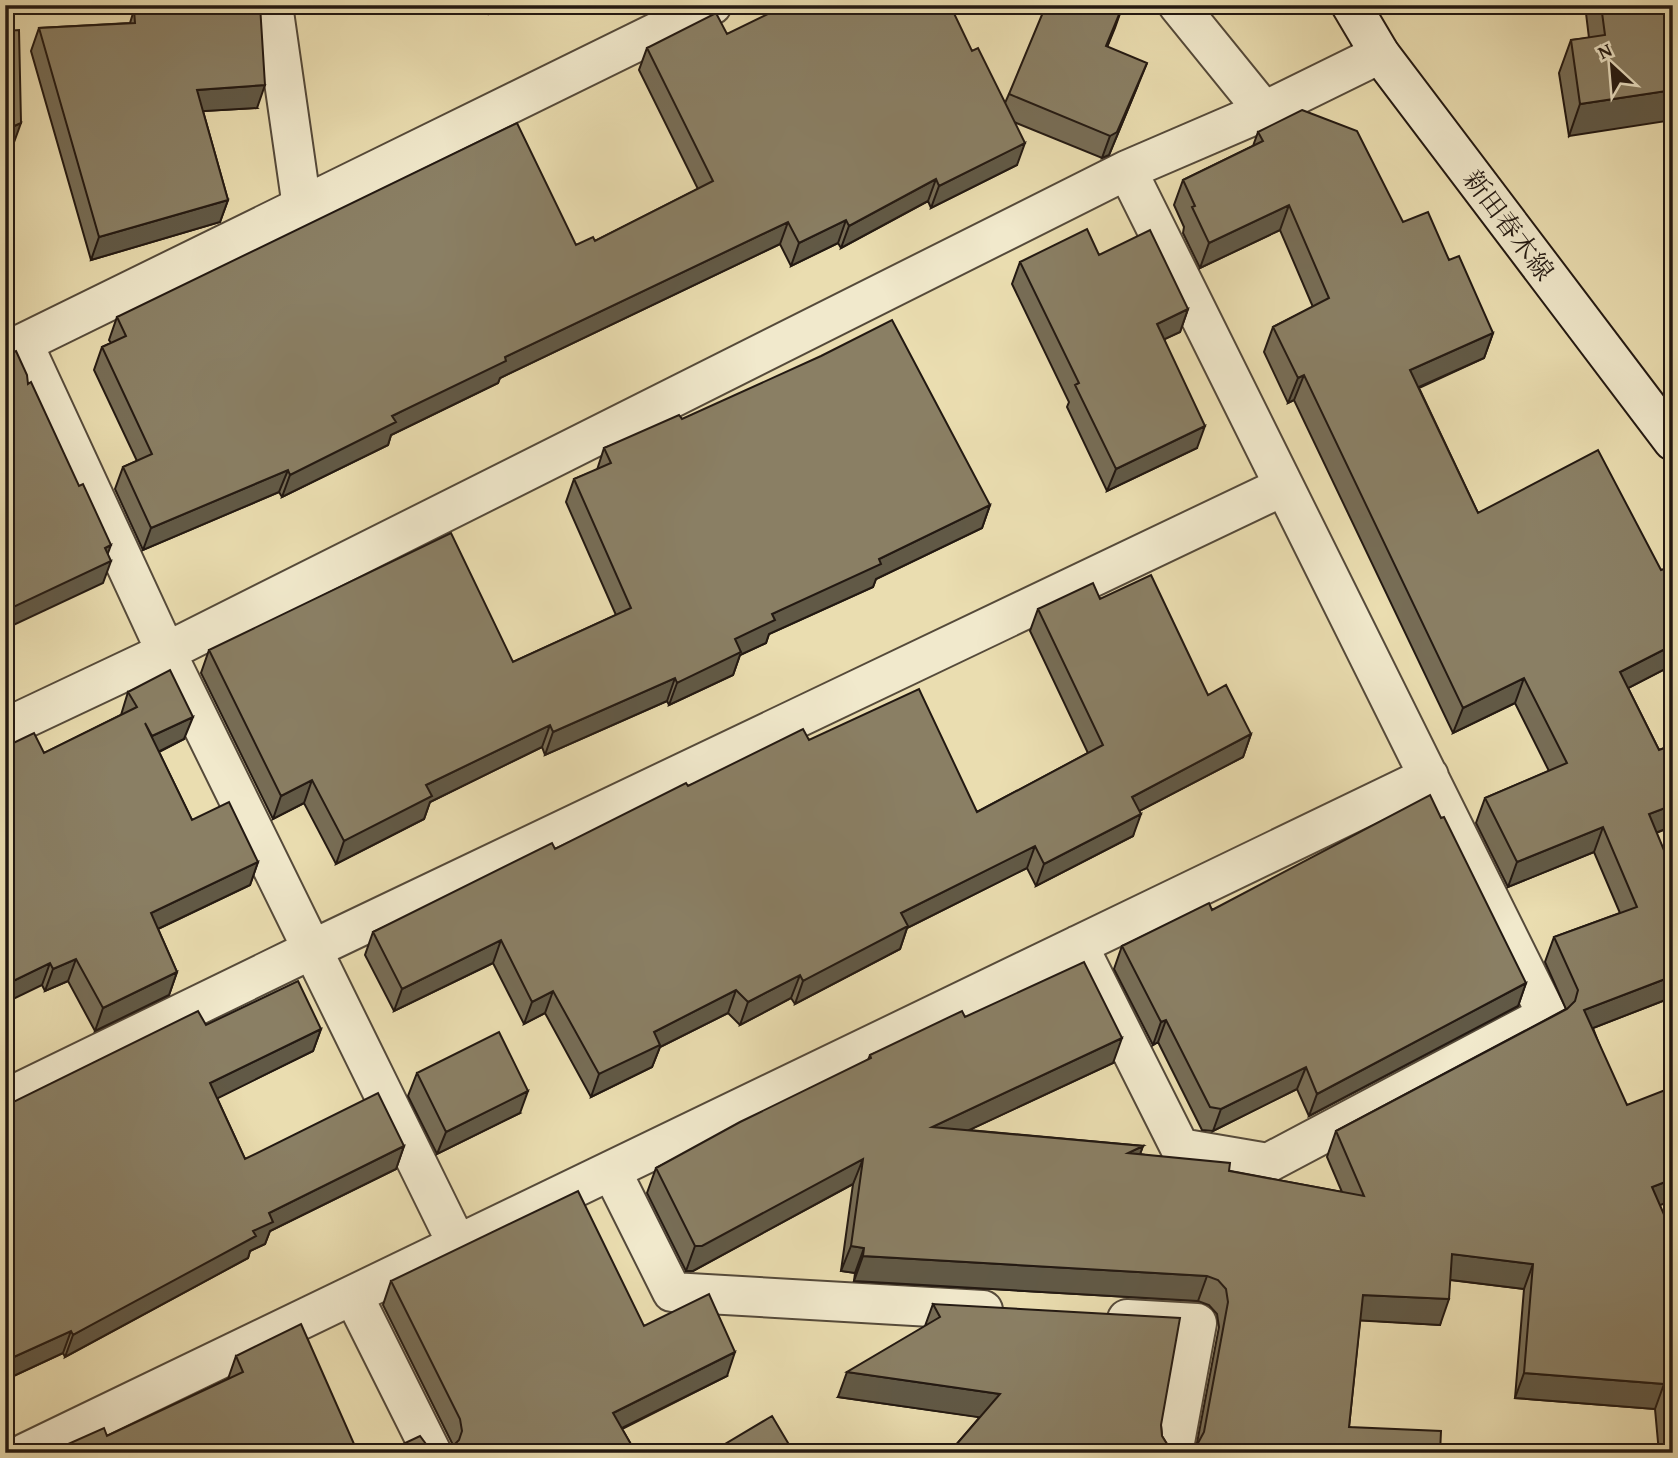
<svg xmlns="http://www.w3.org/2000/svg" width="1678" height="1458" viewBox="0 0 1678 1458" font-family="'Gentium Book Plus','Noto Serif JP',serif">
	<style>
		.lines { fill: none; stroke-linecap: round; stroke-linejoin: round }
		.street-casing { stroke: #554a3a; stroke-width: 42 }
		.secondary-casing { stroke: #231912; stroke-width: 42 }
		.street { stroke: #f1e9cc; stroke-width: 38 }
		.secondary { stroke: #f1e9cc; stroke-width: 38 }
		.wall { fill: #776d56; stroke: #231912; stroke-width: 2 }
		.shaded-wall { fill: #615946; stroke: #231912; stroke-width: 2 }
		.building { fill: #8a7f64; stroke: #231912; stroke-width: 2 }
		.labels { text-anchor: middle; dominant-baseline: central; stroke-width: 7; stroke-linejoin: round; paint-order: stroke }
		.street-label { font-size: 26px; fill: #231912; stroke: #f1e9cc }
	</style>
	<rect width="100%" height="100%" fill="#eaddb0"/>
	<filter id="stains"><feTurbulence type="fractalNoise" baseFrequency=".00286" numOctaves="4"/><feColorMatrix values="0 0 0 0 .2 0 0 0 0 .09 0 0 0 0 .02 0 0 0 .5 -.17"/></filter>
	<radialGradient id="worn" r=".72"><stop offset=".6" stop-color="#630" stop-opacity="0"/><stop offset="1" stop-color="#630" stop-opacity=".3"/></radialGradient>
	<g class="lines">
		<g class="street-casing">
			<path id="street" d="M273,5L302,207
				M1178,5L1264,111
				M23,343L166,652L458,1246
				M5,352L712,5
				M5,728L166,652L1127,170L1264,111L1380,54
				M1078,945L1180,1148L1268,1163L1547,1015L1127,170
				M5,1099L313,949L1284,486
				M612,1172L672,1292L983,1310
				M353,1295L432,1453
				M1127,1319L1197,1323L1173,1453
				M25,1453L1429,776"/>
		</g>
		<g class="secondary-casing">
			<path id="secondary" d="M1351,5L1380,54L1673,441"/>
		</g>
		<use href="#street" class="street"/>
		<use href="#secondary" class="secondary"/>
	</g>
	<path class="wall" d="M476,5H494L488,14Z
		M1123,5L1107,47L1138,85L1109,155L1102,158L1014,122L1017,165L931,208L928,201L841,248L838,243L791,266L780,244L500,378L498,383L391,435L388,445L282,497L279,492L143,550L115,489L123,467L137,461L94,370L102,347L111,343L109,340L117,317L576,245L595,241L698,189L639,70L647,48L727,34L972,51L1005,103L1009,94Z
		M1585,5H1673L1569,136L1559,73L1571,40L1589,38Z
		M134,10L257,108L203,111L228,200L220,222L91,260L31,51L39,28L130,23Z
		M1258,132L1403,222L1449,260L1493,333L1484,358L1419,388L1478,513L1661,570L1673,579V665L1628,688L1659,750L1673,745V826L1656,833L1673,872V997L1593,1028L1660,1205L1673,1453H1659L1655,1409L1515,1398L1524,1289L1450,1280L1440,1325L1360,1320L1349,1427L1440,1453H949L980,1417L838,1397L925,1326L933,1304L1161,1425L1162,1436L1167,1444L1178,1449H1189L1197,1443L1219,1327L1217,1314L1209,1305L1198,1301L854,1281L855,1273L841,1271L853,1184L693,1271H686L647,1193L656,1168L868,1060L870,1055L965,1017L1113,1063L969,1130L1143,1146L1140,1154L1342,1192L1327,1157L1336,1131L1566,1009L1545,962L1554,937L1620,913L1594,852L1508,887L1476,823L1485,798L1549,771L1515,703L1453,733L1294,400L1288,403L1264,352L1273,327L1313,307L1280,230L1200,268L1183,233L1184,227L1174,205L1183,180L1253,146Z
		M1099,255L1188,309L1180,332L1164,339L1197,448L1107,491L1067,407L1069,402L1012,284L1020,262Z
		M682,419L990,505L982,528L876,579L873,587L769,634L766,643L740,655L733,675L669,705L667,701L545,755L542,747L430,802L424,819L336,864L304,803L273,819L201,673L209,650L513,662L616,615L566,502L574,479L597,470L604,448Z
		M1100,599L1251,734L1243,757L1139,811L1133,836L1036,886L1027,868L907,928L900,949L795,1004L791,998L740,1025L728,1013L660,1047L652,1067L591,1097L545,1013L524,1024L493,963L394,1011L365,955L373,932L555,849L688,786L809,740L977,812L1088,753L1030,631L1038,609Z
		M128,692L184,739L159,752L192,820L258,862L250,885L158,929L177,972L169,995L95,1031L68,981L45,991L42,985L44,753L121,715Z
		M1212,910L1526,983L1518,1006L1309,1116L1297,1089L1213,1131L1202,1130L1158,1042L1153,1045L1114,969L1122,946Z
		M206,1025L321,1029L313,1051L217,1098L245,1159L404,1146L396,1169L270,1231L265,1244L250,1251L248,1258L65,1357L63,1353L5,1380Z
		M417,1073L520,1113L437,1154L408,1096Z
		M391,1281L644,1326L727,1376L622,1429L636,1453H384L429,1448L440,1451L452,1447V1443L383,1305Z
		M236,1356L358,1453L107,1436L228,1379Z"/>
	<path class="shaded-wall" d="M1123,5L1115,28L1098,69L1106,46Z
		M1147,63L1138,85L1109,155L1102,158L1110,136Z
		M265,85L257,108L189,112L197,90Z
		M1673,90V120L1569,136L1580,104Z
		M21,123L13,145L5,149V130Z
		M1025,143L1017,165L931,208L939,186Z
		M936,179L928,201L841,248L849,226Z
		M228,200L220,222L91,260L99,237Z
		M1289,205L1280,230L1200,268L1209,243Z
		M846,220L838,243L791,266L799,243Z
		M788,222L780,244L500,378L498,383L391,435L388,445L282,497L290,475L392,416L505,357Z
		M1188,309L1180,332L1148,347L1157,324Z
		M1493,333L1484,358L1401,395L1410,370Z
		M1304,375L1294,400L1288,403L1298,378Z
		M1205,426L1197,448L1107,491L1116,469Z
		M288,470L279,492L143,550L151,528Z
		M990,505L982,528L876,579L873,587L769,634L766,643L740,655L733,675L669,705L677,683L735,639L772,614L879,559Z
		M111,545L104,564L111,561L103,583L5,629V611L105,548Z
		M1673,645V665L1611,697L1620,672Z
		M675,678L667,701L545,755L553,732Z
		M1524,678L1515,703L1453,733L1463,708Z
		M193,717L184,739L144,759L152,736Z
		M550,725L542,747L430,802L424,819L336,864L344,841L426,785Z
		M1251,734L1243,757L1124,819L1132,797Z
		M312,780L304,803L273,819L281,796Z
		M1673,805V826L1640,839L1649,814Z
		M1141,814L1133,836L1036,886L1044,864Z
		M1603,827L1594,852L1508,887L1517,862Z
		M1035,846L1027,868L907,928L900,949L795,1004L803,981L901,913Z
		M258,862L250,885L143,936L151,913Z
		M501,940L493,963L394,1011L402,989Z
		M76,959L68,981L45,991L53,969Z
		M50,963L42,985L5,1003V985Z
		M177,972L169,995L95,1031L103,1008Z
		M800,975L791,998L740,1025L748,1002Z
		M1673,976V997L1575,1035L1584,1010Z
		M1526,983L1518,1006L1309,1116L1317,1094Z
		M736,990L728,1013L660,1047L652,1067L591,1097L599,1074L654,1032Z
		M553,991L545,1013L524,1024L532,1002Z
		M1166,1020L1158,1042L1153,1045L1161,1022Z
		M321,1029L313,1051L202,1106L210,1083Z
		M1122,1038L1113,1063L922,1152L932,1127Z
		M1306,1067L1297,1089L1213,1131L1221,1109Z
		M528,1091L520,1113L437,1154L446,1132Z
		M404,1146L396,1169L270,1231L265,1244L250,1251L248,1258L65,1357L73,1335L253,1231L269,1213Z
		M1143,1146L1134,1171L1128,1153Z
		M863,1159L853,1184L693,1271H686L695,1246Z
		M1673,1179V1200L1643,1212L1652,1187Z
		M851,1246L864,1248L855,1273L841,1271Z
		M1452,1254L1533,1264L1524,1289L1443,1279Z
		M863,1256L1207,1276L1198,1301L854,1281Z
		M1363,1295L1449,1299L1440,1325L1353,1320Z
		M71,1331L63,1353L5,1380V1361Z
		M735,1352L727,1376L604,1437L613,1413Z
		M847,1372L1000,1394L991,1419L838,1397Z
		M1524,1373L1664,1384L1655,1409L1515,1398Z"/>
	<path class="building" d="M209,5H260L265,85L197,90L228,200L99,237L39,28L135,23L134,10Z
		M786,5H950L972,51L978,48L1025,143L939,186L936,179L849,226L846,220L799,243L788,222L505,357L506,361L392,416L396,422L290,475L288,470L151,528L123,467L152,454L102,347L126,336L117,317L517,123L576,245L593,237L595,241L713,181L647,48L716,13L727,34Z
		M1046,5H1123L1106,46L1147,63L1117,132L1110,136L1009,94Z
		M1601,5H1673V90L1580,104L1571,40L1605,35Z
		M19,30L21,123L5,130V31Z
		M1302,110L1357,131L1403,222L1428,212L1449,260L1459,256L1493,333L1410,370L1478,513L1598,450L1661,570L1667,568L1673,579V645L1620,672L1659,750L1673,745V805L1649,814L1673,872V976L1584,1010L1627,1105L1673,1087V1179L1652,1187L1673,1235V1453H1670L1664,1384L1524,1373L1533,1264L1452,1254L1449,1299L1363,1295L1349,1427L1441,1431L1440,1453H949L1000,1394L847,1372L940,1317L933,1304L1180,1318L1161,1425L1162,1436L1167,1444L1178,1449H1189L1198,1443L1204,1432L1228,1302L1226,1289L1218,1280L1207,1276L863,1256L864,1248L851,1246L863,1159L702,1246H695L656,1168L740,1122L871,1058L870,1055L962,1011L965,1017L1084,962L1122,1038L932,1127L1143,1146L1128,1153L1230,1163L1229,1171L1364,1196L1336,1131L1567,1009L1575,1001L1578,990L1554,937L1637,907L1603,827L1517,862L1485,798L1567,763L1524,678L1463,708L1304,375L1298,378L1273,327L1329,298L1289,205L1209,243L1192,207L1195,206L1183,180L1263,141L1258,132Z
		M1087,229L1099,255L1150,230L1188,309L1157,324L1205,426L1116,469L1075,385L1079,383L1020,262Z
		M892,320L990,505L879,559L881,564L772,614L775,620L735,639L741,652L677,683L675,678L553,732L550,725L426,785L432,796L344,841L312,780L281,796L209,650L451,533L513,662L631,608L574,479L611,463L604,448L679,415L682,419L821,356Z
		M16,351L27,375L28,384L31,382L79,486L83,484L111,545L105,548L111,561L5,611V356Z
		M1151,575L1208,695L1226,685L1251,734L1132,797L1141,814L1044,864L1035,846L901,913L908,926L803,981L800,975L748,1002L736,990L654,1032L660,1045L599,1074L553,991L532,1002L501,940L402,989L373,932L552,843L555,849L686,783L688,786L803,729L809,740L919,689L977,812L1103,745L1038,609L1093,583L1100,599Z
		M170,670L193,717L152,736L145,723L192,820L229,802L258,862L151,913L177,972L103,1008L76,959L53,969L50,963L5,985V747L34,733L44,753L137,707L128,692Z
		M1430,795L1441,818L1444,817L1526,983L1317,1094L1306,1067L1221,1109L1210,1107L1166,1020L1161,1022L1122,946L1209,903L1212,910Z
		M298,981L321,1029L210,1083L245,1159L378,1093L404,1146L269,1213L273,1222L253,1231L256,1236L73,1335L71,1331L5,1361V1106L198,1011L206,1025Z
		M499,1032L528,1091L446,1132L417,1073Z
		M578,1191L644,1326L709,1294L735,1352L613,1413L636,1453H495L492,1448L483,1453H384L420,1436L429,1448L440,1451L451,1448L459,1440L462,1431L460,1419L391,1281Z
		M301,1324L358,1453H48L104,1428L107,1436L243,1372L236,1356Z
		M772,1416L794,1453H710Z"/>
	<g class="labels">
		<g class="street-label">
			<text transform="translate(1509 225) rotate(53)">新田春木線</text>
		</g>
	</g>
	<rect width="1678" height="1458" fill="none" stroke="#eaddb0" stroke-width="28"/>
	<rect x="7" y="7" width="1664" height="1444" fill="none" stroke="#231912" stroke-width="3.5"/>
	<rect x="14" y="14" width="1650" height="1430" fill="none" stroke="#231912" stroke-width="2"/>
	<g transform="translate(1612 66) rotate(334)" stroke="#f1e9cc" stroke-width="5" paint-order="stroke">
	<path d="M0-5L12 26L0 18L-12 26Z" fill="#231912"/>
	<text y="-10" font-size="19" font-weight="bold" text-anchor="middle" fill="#231912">N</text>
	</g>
	<rect width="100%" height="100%" filter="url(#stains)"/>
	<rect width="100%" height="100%" fill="url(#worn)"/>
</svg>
